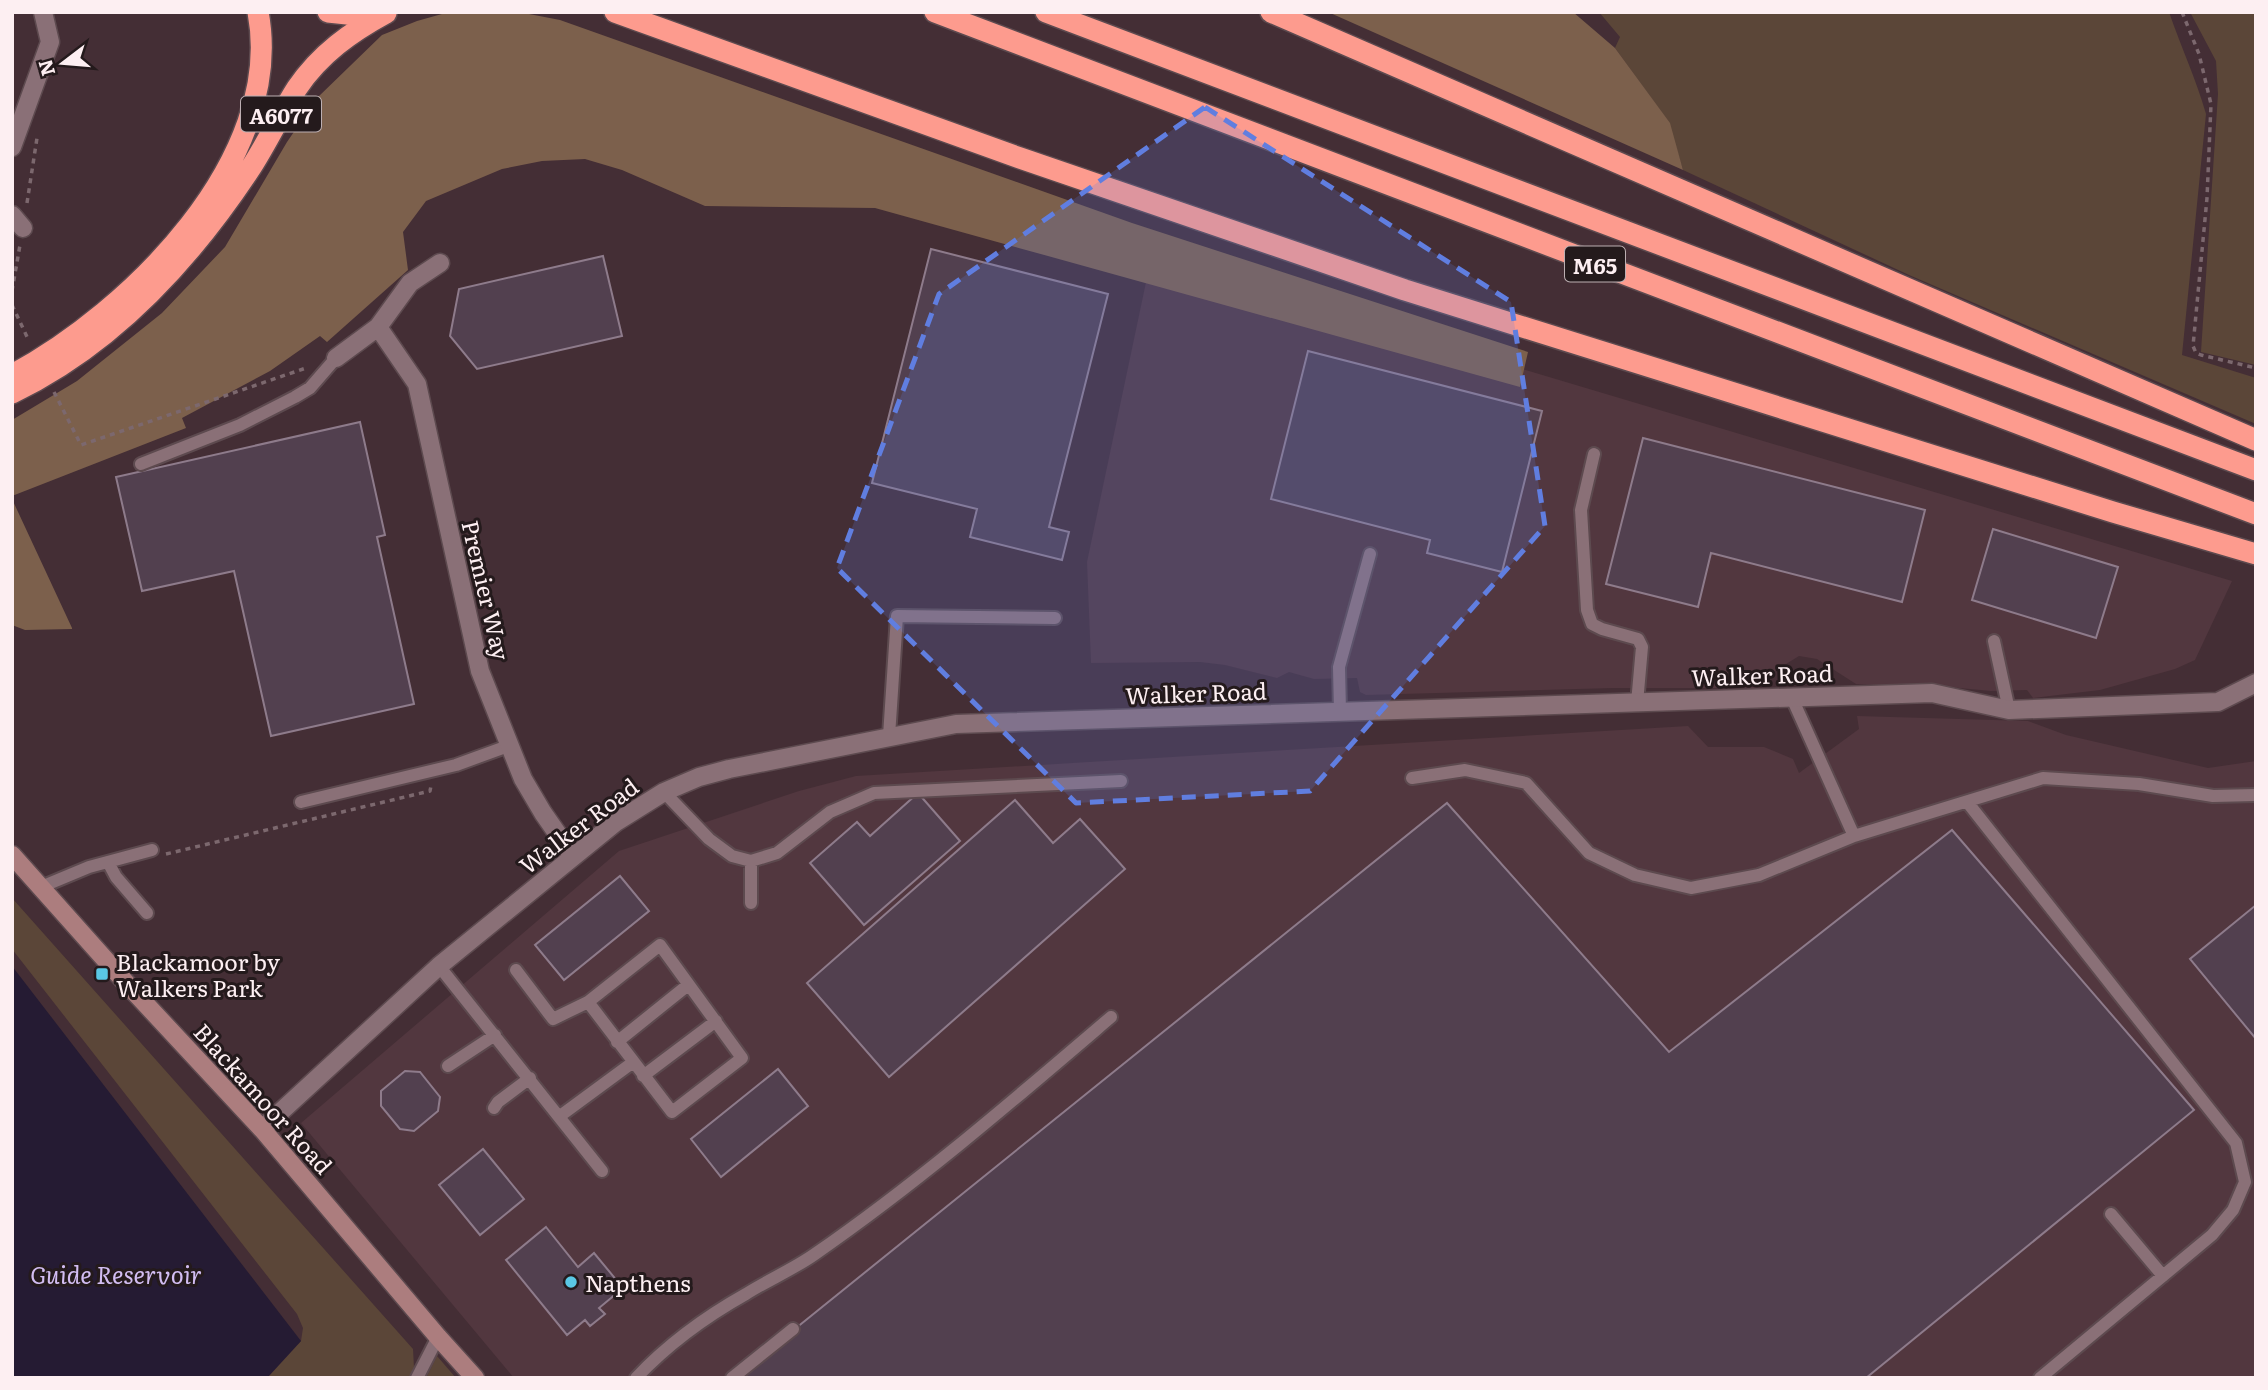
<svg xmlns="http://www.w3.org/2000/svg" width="2268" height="1390" viewBox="0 0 2268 1390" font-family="Literata,serif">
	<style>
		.built { fill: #52373f }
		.green { fill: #5b4638 }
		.forest { fill: #7c604c }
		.water { fill: #251b33 }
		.building { fill: #52404f; stroke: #8e7b8b; stroke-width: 2 }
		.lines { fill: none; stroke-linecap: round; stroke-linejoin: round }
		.lane-casing { stroke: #5d4a4f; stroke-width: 16 }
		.street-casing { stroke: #5d4a4f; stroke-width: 21 }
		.secondary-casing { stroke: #5d4a4f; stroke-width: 21 }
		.highway-casing { stroke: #5d4a4f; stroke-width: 24 }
		.path { stroke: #7c686e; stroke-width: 3.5; stroke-dasharray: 5 5; stroke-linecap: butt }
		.lane { stroke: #8a7077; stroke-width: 12 }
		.street { stroke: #8a7077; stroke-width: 18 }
		.secondary { stroke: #ac7d7e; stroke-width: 18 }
		.highway { stroke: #fd9b8e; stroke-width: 21 }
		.marked { fill: #607ee0; fill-opacity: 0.2; stroke: #607ee0; stroke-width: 5; stroke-dasharray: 14 9; stroke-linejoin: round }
		.poi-dot { fill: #5ac8e5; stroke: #241a1c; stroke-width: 2.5 }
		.labels { text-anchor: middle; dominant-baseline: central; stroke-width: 6; stroke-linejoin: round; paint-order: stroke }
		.shield { fill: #241a1c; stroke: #bcafb2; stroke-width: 2 }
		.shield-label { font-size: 21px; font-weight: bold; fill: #fdeff2 }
		.street-label { font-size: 23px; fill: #fdeff2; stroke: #241a1c }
		.poi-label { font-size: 23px; fill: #fdeff2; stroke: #241a1c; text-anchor: start }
		.water-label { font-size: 24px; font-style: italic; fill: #d2bdf2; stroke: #241a1c }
	</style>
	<rect width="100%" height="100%" fill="#442e35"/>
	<path class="built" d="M1153,249L1516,367L2232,581L2195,660L2175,669L2100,690L2033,698L2027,690L1991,691L1938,686L1856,684L1817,659L1799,656L1770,674L1759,688H1613L1366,695L1360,692L1357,678L1314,679L1289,672L1277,678L1225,665L1200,662L1091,663L1087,562Z
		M1857,716L2028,721L2066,735L2208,768L2256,761V1378H514L301,1123L619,851L799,791L856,776L1688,726L1708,747H1764L1793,759L1799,773L1859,729Z"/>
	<path class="green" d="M1599,12H2169C2181,47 2196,79 2206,114L2182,355L2256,378V424L1909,275L1683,170L1668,121L1615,48L1620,37Z
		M2190,12H2256V365L2201,352L2218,94L2216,61Z
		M12,898L413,1349L414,1368L409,1378H267L301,1341L303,1328L297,1314L12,949Z
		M437,1356L456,1378H426Z"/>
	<path class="forest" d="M449,12L529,14L560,20L1132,223L1528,352L1520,387L875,208L705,206L622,170L585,159L542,161L502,169L426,201L403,232L408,270L327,342L320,336L270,371L182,418L186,428L12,496V420L77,381L162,313L225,247L287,142L317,98L382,35L417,21Z
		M1328,12H1573L1615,48L1670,123L1683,170Z
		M12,499L72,628V629L25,630L12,625Z"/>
	<path class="water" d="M12,966L301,1341L267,1378H12Z"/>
	<path class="building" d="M931,249L1108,294L1049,527L1069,532L1062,560L970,537L977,509L872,483Z
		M603,256L622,336L477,369L450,336L459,289Z
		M1308,351L1542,411L1502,572L1427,553L1430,540L1271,499Z
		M360,422L385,535L377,537L414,704L271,736L234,571L142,591L116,477Z
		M1643,438L1925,510L1902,602L1711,553L1698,607L1606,584Z
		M1993,529L2118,567L2096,638L1972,600Z
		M918,793L960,841L864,925L810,863L857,822L870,836Z
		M1015,800L1053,843L1080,819L1125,869L889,1077L807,983Z
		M1447,803L1669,1052L1952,830L2194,1110L1866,1378H734Z
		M620,876L649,911L564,980L535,945Z
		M2256,905V1039L2190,959Z
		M778,1069L808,1106L721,1177L691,1139Z
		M405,1071L420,1072L440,1097L438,1111L414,1131L400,1129L381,1106V1091Z
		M483,1149L524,1199L480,1235L439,1185Z
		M546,1227L578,1267L594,1253L623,1288L599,1308L605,1314L590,1326L585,1320L567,1335L506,1260Z"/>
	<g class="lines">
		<g class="lane-casing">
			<path id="lane" d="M1594,454L1581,510L1587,610L1592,624L1602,629L1638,639L1642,647L1637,703
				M141,464L240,425L295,397L310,388L336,358
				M1994,641L2009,710
				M1792,698L1854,836L2043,778L2139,784L2213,796L2256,795
				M1340,712L1339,667L1370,554
				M889,736L897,616L1055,618
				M1412,778L1465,770L1526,783L1589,853L1635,875L1691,888L1759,875L1854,836
				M664,792L709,839L732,856L751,861L777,853L830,812L874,793L1121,781
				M301,802L456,765L511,745
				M1968,803L2236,1143L2245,1182L2233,1210L2212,1235L2040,1378
				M108,862L116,877L147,913
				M41,887L89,867L152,850
				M751,903V861
				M660,945L742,1058L672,1112L588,1002Z
				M439,966L602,1171
				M516,970L553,1019L588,1002
				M617,1042L688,985
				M448,1066L495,1035
				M643,1076L716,1021
				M494,1108L498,1102L530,1078
				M560,1116L632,1063
				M2111,1214L2163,1276
				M417,1378L438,1337
				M636,1378C668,1344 705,1317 746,1294C768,1280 794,1269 815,1254C919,1182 1015,1099 1111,1017
				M732,1378L793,1329"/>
		</g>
		<g class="street-casing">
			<path id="street" d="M12,147L50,42L43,12
				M12,215L23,228
				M378,327L417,384L480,671L523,779L543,813L573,856
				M336,358L378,327L410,283L440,263
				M262,1129L439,966L616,822L664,792L699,777L729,769L956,724L1932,693L2009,710L2218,702L2256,683"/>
		</g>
		<g class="secondary-casing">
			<path id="secondary" d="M12,855L127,984L262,1129L438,1337L475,1378"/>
		</g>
		<g class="highway-casing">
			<path id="highway" d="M328,12L366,16L379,14
				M615,12L1020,158L1405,290L2113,512L2256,554
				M935,12L2256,514
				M1046,12L2256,470
				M1271,12L2256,440
				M12,375C130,312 286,159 258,12
				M12,393C114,344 191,259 252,166C268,141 281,113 297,88C320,54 351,32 386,13"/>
		</g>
		<path class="path" d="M2182,12L2199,54L2211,104L2207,198L2193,346L2196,353L2201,355L2256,368
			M27,203L37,138
			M12,291L20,245
			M12,305L29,341
			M54,392L81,445L306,368
			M166,854L430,791L431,786"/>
		<use href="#lane" class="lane"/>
		<use href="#street" class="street"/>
		<use href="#secondary" class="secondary"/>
		<use href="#highway" class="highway"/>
	</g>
	<path class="marked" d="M1205,107L1511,302L1545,526L1310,791L1076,803L837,568L939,294Z"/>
	<g class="poi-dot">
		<rect x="95" y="967" width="14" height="14" rx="3.5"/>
		<circle cx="571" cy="1282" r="7"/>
	</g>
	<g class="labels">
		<g class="shield">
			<rect x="241" y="96.5" width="80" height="35" rx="5"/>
			<rect x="1565" y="246.5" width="60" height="35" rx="5"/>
		</g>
		<g class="shield-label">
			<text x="281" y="114">A6077</text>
			<text x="1595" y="264">M65</text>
		</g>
		<g class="street-label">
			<text transform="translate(487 590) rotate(77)">Premier Way</text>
			<text transform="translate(1762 674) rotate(-2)">Walker Road</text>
			<text transform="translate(1196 692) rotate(-2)">Walker Road</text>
			<text transform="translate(578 825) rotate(-37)">Walker Road</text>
			<text transform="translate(264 1098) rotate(48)">Blackamoor Road</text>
		</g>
		<g class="poi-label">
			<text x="116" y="961">Blackamoor by<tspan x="116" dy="26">Walkers Park</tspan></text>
			<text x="585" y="1282">Napthens</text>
		</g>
		<g class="water-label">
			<text x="116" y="1273">Guide Reservoir</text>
		</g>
	</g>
	<rect width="2268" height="1390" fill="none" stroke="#fdeff2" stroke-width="28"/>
	<g transform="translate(63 63) rotate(254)" stroke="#241a1c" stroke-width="5" paint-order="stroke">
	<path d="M0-5L12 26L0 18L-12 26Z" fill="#fdeff2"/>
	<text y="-10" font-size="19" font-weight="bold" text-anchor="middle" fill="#fdeff2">N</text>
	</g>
</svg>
